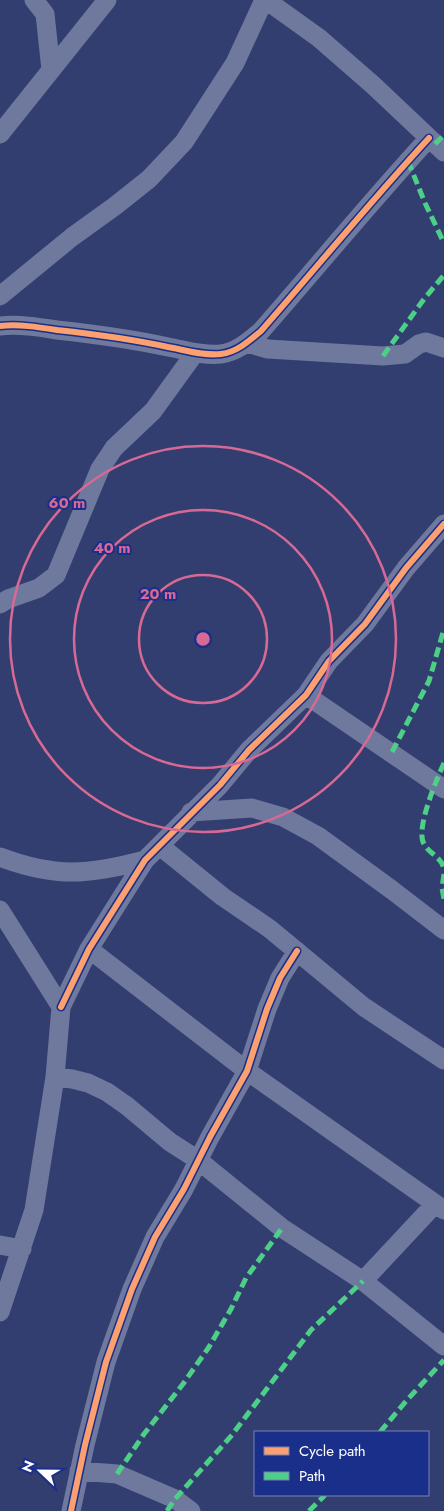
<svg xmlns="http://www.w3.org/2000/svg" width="444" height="1511" viewBox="0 0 444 1511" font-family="Jost,sans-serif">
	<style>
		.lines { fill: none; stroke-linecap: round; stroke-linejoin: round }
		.minor { stroke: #6f789d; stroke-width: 19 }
		.quiet { stroke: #4dcf88; stroke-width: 5; stroke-dasharray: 10 5; stroke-linecap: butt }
		.cycleway-casing { stroke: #1a2f89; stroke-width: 9 }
		.cycleway { stroke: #fca06f; stroke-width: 6 }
		.ring { fill: none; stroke: #d76994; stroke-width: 2.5 }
		.centre { fill: #d76994; stroke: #1a2f89; stroke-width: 2.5 }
		.ring-label { font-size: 15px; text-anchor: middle; font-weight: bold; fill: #d76994; stroke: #1a2f89; stroke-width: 4; stroke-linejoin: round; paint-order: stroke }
	</style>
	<rect width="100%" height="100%" fill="#333e70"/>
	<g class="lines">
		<path class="minor" d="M34,0L45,14L51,70
			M266,0L319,38L373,85L444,152
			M0,134L107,0
			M0,296L72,237L115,206L149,179L184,142L235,63L264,0
			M0,326C19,324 38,327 57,330C94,334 131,339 168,347C185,350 203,356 221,354C237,352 249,341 261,331C317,267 371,201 429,138
			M247,343L268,349L383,356L405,354L419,344L426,342L444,348
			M0,604L8,599L39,588L56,575L100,469L114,448L153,411L195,353
			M306,695L444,789
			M191,812L252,808L283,817L318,836L392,890L444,930
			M160,846L223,897L270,929L364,1007L444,1060
			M0,857C55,878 89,875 145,860
			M0,910L61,1007L55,1077L34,1210L0,1312
			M89,949L247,1071L444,1210
			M61,1007L89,949L145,860L220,785L249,750L306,695L329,661L365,624L406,568L444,524
			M55,1077L72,1079L88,1083L107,1092L127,1106L170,1142L198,1160L282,1228L363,1281L444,1346
			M0,1245L22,1249
			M363,1281L435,1204
			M79,1471L117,1474L175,1499L191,1511
			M71,1511L85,1445L106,1362L132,1289L155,1237L184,1189L210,1137L247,1071L267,1009L280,978L297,951"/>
		<path class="quiet" d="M435,144L444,135
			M408,161L425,203L444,243
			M383,356L424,299L444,275
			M392,752L429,681L444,629
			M444,763C437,779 415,829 424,844C430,855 443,857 444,871
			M444,874L442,888L444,899
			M380,1432L407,1400L444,1360
			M117,1474L144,1434L183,1384L209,1347L231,1309L246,1278L282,1228
			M167,1511L175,1499L232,1435L311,1330L363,1281
			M309,1511L325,1495"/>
		<g class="cycleway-casing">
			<path id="cycleway" d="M0,326C19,324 38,327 57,330C94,334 131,339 168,347C185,350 203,356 221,354C237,352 249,341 261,331C317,267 371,201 429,138
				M61,1007L89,949L145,860L220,785L249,750L306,695L329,661L365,624L406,568L444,524
				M71,1511L85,1445L106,1362L132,1289L155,1237L184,1189L210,1137L247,1071L267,1009L280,978L297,951"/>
		</g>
		<use href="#cycleway" class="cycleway"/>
	</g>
	<g class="ring">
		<circle cx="203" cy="639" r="64"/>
		<circle cx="203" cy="639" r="129"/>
		<circle cx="203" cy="639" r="193"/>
	</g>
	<circle cx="203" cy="639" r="8" class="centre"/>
	<g class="ring-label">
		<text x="67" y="508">60 m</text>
		<text x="112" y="553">40 m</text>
		<text x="158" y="599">20 m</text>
	</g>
	<rect x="254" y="1431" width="175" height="65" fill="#1a2f89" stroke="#7682b8"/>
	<rect x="264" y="1447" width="25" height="8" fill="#fca06f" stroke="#7682b8"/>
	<text x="299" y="1456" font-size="15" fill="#ffffff">Cycle path</text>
	<rect x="264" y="1472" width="25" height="8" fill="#4dcf88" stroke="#7682b8"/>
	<text x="299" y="1481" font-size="15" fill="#ffffff">Path</text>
	<g transform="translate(40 1471) rotate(292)" stroke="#1a2f89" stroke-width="4" paint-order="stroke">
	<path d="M0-4L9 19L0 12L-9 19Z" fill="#ffffff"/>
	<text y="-8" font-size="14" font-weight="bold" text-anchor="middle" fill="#ffffff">N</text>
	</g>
</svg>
